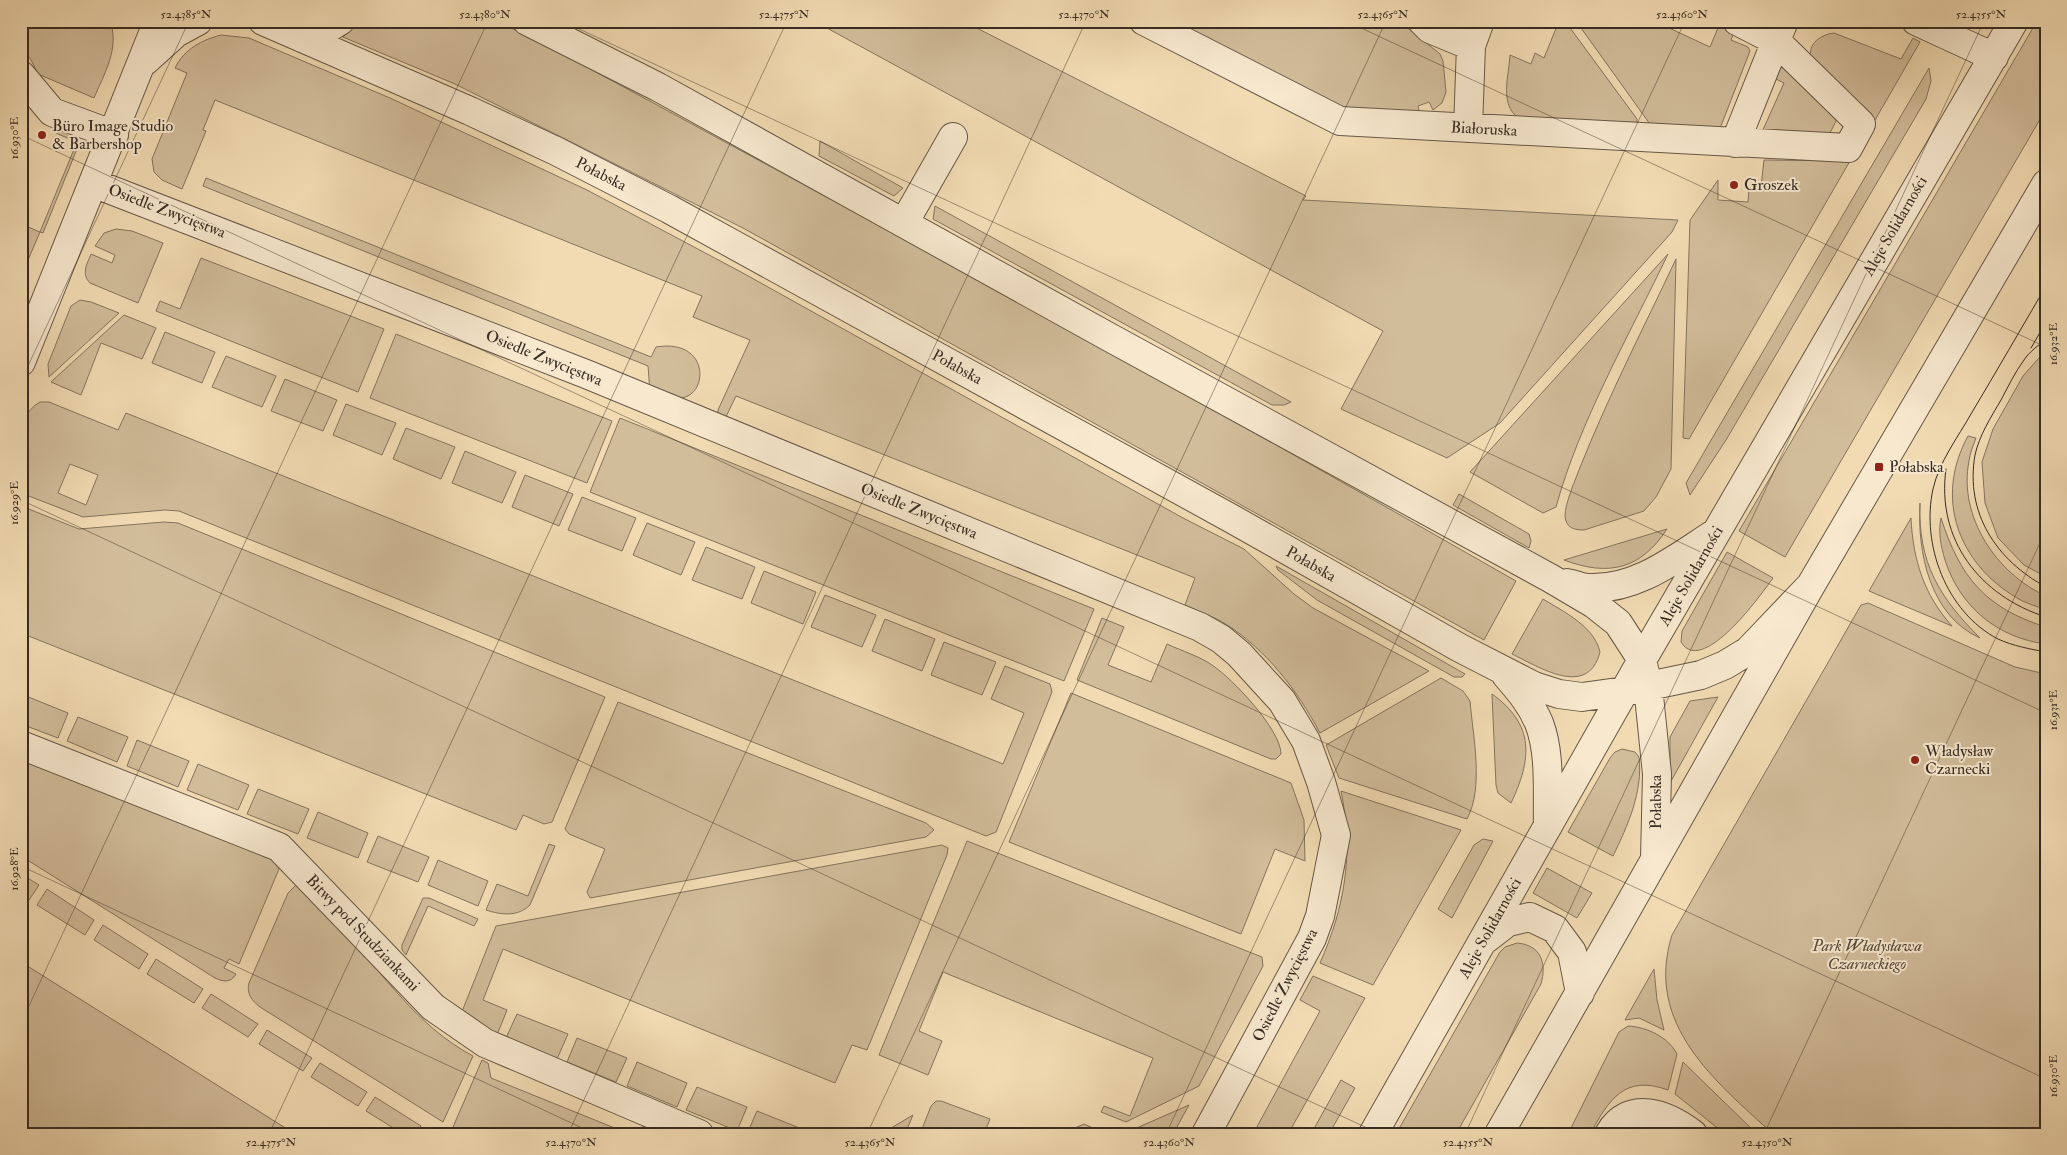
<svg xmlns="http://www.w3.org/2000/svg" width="2067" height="1155" viewBox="0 0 2067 1155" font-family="'IM FELL Double Pica',serif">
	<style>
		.green { fill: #d2bd9b; stroke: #84745f; fill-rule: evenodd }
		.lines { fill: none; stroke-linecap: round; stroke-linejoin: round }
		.minor-casing { stroke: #665847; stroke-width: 30 }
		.minor { stroke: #f7e8ce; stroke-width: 28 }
		.tram { stroke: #372c23; stroke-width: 1 }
		.ticks { fill: none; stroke: #372c23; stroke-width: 1; stroke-opacity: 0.45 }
		.poi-dot { fill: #8f2418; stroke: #f7e8ce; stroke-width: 2 }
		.labels { text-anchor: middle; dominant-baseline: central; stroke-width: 4; stroke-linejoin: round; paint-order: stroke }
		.poi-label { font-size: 16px; fill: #372c23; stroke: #f7e8ce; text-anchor: start }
		.street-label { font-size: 16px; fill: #372c23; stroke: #f7e8ce }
		.park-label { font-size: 16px; font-style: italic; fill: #56493b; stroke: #f7e8ce }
		.neatline { fill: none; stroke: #372c23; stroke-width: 2 }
		.ticks-label { font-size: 12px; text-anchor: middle; fill: #372c23 }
	</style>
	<rect width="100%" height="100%" fill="#f2dbb3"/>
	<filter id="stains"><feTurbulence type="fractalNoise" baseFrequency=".004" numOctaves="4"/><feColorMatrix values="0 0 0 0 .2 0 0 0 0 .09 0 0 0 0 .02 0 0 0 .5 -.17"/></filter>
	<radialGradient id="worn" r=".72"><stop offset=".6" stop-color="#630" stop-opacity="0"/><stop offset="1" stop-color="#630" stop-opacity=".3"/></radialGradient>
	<path class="green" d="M21,21H110C120,48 104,74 94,98L38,74L30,58L21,54Z
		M358,21H496L535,39C864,217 1192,395 1516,581L1484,640L743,228L455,84L343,37Z
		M814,21H963L1306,196L1303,200L1678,220L1672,232L1500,423L1447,458L1341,409L1383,331Z
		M1174,21H1399L1440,54L1443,61L1446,92L1442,103L1433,110L1429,102L1418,106L1420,115L1344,110L1301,91L1303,86L1298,84L1295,88Z
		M1559,21H1565L1637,119V127L1519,118C1499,106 1509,75 1510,55L1531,64L1535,53L1544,58Z
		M1576,21H1654L1710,47L1720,23L1735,30L1731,40L1748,47L1750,51L1719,131L1652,127Z
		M2037,21H2046V109L1785,557L1739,531Z
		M1834,33L1901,59L1913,38L1920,42L1875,120L1812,62C1806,46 1818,35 1834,33Z
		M221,35L249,38L390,98L587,190L741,272L1183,518L1244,549L1294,594L1313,608L1429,671L1320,733C1298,691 1265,648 1224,623C1212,616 1198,611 1185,605L1195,578L736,396L724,421L718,416V410L750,340L693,317L702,296L215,100L203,130L206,131L182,189L162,180L154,172L152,159L187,73L175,68C184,49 202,40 221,35Z
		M1781,65L1838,117L1829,135L1762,132L1784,83L1772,77L1778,66Z
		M1929,68L1931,81L1926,99L1726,440L1690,495L1686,483Z
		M59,126L73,134L79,144L43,233L40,232L28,260L23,258L21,261V224L40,232L77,142L58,134L55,132Z
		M820,141L903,188L894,196L819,156Z
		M1764,160L1850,161L1689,439L1683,438L1690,220L1718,180V200L1748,202L1749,189L1761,187Z
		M206,178L651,357L656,347C710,338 709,395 681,398C672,399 659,394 650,392L648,366L203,186Z
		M935,206L1291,402L1284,405H1272L933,219Z
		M116,229L132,231L163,243L138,303L90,283C81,274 87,264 91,254L112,263L115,255L95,246L104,233Z
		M1668,254C1629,336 1580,420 1556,507L1543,513L1470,472Z
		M201,258L384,329L358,392L156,311L160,301L180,309Z
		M1676,259L1671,469L1656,497L1644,511L1584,530C1574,530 1566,528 1565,516C1565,503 1576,478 1581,465C1609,395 1644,327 1676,259Z
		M80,300L91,302L119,313L49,377L48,364L71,306Z
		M124,315L156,328L142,359L101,343L81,395L51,382Z
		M165,332L215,352L202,383L152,363Z
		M396,334L612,421L587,483L370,398Z
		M2046,350V577L2024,565L1998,538L1985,503L1982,462L1993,429L2023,376Z
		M226,356L276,376L262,407L212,387Z
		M285,379L337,400L323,431L271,411Z
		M40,402H49L118,430L126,413L1003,764L1024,713L991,699L1005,666L1050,684L1052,692L996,832L986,836L179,511L165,510L83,517L21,493C21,466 11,418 40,402ZM70,464L98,475L86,505L58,493Z
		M346,404L396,423L382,455L333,435Z
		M620,418L1094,609L1064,681L590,492Z
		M406,428L455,447L441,479L393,459Z
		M1968,436L1976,438C1973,446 1970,453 1969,461C1958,517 1997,574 2046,596V610C2036,606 2025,603 2017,598C1958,563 1934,498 1968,436Z
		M465,451L516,472L502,503L452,483Z
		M525,475L573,494L559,526L512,507Z
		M1459,494L1529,534L1531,541L1529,548L1453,505Z
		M582,497L636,518L622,551L568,530Z
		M1920,503C1918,563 1939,597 1980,638C1930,616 1917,552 1920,503Z
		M21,506L79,529L164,522L178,523L605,697L552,822L544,824L523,815L516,830L21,633Z
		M1911,518C1913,560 1924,595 1952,626L1869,591Z
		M1941,518C1960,577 1985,608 2046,627V644C1998,638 1960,607 1945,560C1941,546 1938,533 1941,518Z
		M647,523L695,542L681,575L633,555Z
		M1667,529C1641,569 1609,577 1564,560Z
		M706,547L755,567L742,599L692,580Z
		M1727,552L1773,578C1761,595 1702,677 1681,642L1682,631Z
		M1276,566L1465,674L1462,677H1454L1317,600L1278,570Z
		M764,571L816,592L803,624L751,603Z
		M825,595L876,615L862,647L811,627Z
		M1543,599C1564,612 1594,626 1600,652C1588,699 1539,667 1512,654Z
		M1868,603L2015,667L2046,674V1134H1773C1715,1081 1644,1024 1672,935L1861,605Z
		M1102,618L1124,627L1108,665L1151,682L1167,644C1182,651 1199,656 1212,665C1233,679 1281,730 1281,754L1276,759H1271L1077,680Z
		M885,619L935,639L922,671L872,651Z
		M944,642L996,662L982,695L931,675Z
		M1441,678L1463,691L1470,701C1473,737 1484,787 1467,819L1339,778L1326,745Z
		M1071,693L1291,783L1304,820L1305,861L1275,849L1241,934L1009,842Z
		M21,694L68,713L58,738L21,724Z
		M1492,694C1535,725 1532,759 1511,803L1498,793L1496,785Z
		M1718,697L1670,783V737L1690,701Z
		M618,702L926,823L934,830L926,837L590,898L587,892L605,849L569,834L565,829Z
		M78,717L128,737L117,762L67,741Z
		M137,740L189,761L178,787L127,766Z
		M1622,749L1635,752L1639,757C1643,792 1628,825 1613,856L1568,832L1610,758L1615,752Z
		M21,755L275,861L279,869L239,964L229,959L224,968L236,974C231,983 223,982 215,978L21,856Z
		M198,764L249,785L238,810L187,790Z
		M258,789L309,809L298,834L247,814Z
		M1341,791L1461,830L1373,985L1320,963C1345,907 1354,852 1341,791Z
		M318,812L368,833L358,858L307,838Z
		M378,836L429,857L418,882L367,862Z
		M1483,839L1493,841L1452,918L1438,909L1474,845Z
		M967,841L1262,957L1263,966L1199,1086L1126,1122L1101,1112L1104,1106L1130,1116L1153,1058L943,972L919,1031L942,1041L928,1075L879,1055Z
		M549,844L555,846L530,905C518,917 501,915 486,910L497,884L528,896Z
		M942,845L948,848L947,855L867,1050L852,1045L835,1083L503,949L483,1000L507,1010L497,1035L461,1014L496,926Z
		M438,860L488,881L478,906L428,885Z
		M1547,868L1592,893L1577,918L1533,893Z
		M21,874L39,885L29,900L21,895Z
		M297,884C312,899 329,914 343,930C384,975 417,1026 473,1056L443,1122L260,1007C252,1001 246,993 249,983L288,893Z
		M47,889L94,920L85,935L37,905Z
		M423,898H429L478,919L474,926L428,906L406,955L402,950V945Z
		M103,925L148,954L139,969L94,940Z
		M1517,943C1541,945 1547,963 1541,984L1456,1134H1396L1500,952L1505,947Z
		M156,959L203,989L194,1003L147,974Z
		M21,962L295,1134H21Z
		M1654,969L1657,1000L1664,1030L1639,1018L1625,1020Z
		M1313,976L1365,998L1288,1134H1253L1320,1011L1300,1000Z
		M211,994L258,1024L248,1037L202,1008Z
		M517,1014L568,1034L557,1059L506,1038Z
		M1628,1026C1647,1027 1668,1037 1677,1054L1668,1090C1624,1074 1609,1100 1590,1134H1568L1619,1032Z
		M267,1030L312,1058L303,1071L259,1044Z
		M577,1038L627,1058L616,1082L567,1062Z
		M482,1060L488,1063L491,1078L627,1133L645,1126L664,1134H463L453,1127Z
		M637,1062L687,1083L677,1107L627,1086Z
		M1683,1062L1757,1134H1725L1675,1094Z
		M320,1063L367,1092L358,1106L311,1077Z
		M1341,1080L1355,1088L1329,1134H1311Z
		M697,1087L747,1107L737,1131L686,1110Z
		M375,1097L421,1126L416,1134H403L366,1111Z
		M936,1101H941L990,1119L984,1134H920L931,1106Z
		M1189,1105L1173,1134H1141L1132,1130Z
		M757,1111L807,1131L805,1134H747Z
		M913,1115L905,1134H881Z
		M1084,1124L1106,1134H1061Z"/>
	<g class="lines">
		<g class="minor-casing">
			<path id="minor" d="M263,21L470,111L556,151L669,209L1234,520L1460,648L1534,686L1559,694L1582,697L1625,691L1701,675L1725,665L1748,651L1811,585
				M527,21L658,87L1109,337L1550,578L1594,604L1618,623L1642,660L1648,686L1657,774L1655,858
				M1144,21L1340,121L1848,148L1861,124L1776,41L1737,21
				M1422,21L1430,29L1471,46
				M1916,21L1994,57
				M302,38L324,31L340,21
				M145,61L176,33L198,21
				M21,75L52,112L114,135
				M1468,128L1471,46L1480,21
				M1735,143L1784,21
				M93,183L586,374L1200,627L1221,639L1239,654L1282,701L1306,741L1321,782L1336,835L1320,916L1312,938L1206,1134
				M904,223L953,137
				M21,362L158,21
				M1567,583C1574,584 1582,588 1589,588C1636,590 1675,559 1712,535
				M1506,675C1519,690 1531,704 1539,723C1551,754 1547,793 1548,826
				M21,745L279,847L433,1007L485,1043L699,1134
				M1486,939L1508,922L1530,917L1555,929L1572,952L1580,993
				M1373,1134L1642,660L2014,21
				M1499,1134L1811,585L2046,184
				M1609,1134C1629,1099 1667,1114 1693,1134"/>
		</g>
		<use href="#minor" class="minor"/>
		<path class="tram" d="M2046,286C2021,329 1996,372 1971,414C1958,437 1939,462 1933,489C1921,544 1946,612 1998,639C2013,646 2030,649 2046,652
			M2046,339C2039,345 2029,352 2024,360C2015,372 2008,387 2001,400C1991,417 1979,436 1975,455C1965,513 1996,560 2046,587
			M2031,348L2046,322
			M1946,469C1936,540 1980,596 2046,617"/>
	</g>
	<path class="ticks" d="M562,21L2046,713M1346,21L2046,347M21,135L2046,1079M21,381L189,21M21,500L1380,1134M21,866L595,1134M21,1023L488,21M269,1134L787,21M568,1134L1086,21M867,1134L1386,21M1166,1134L1685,21M1465,1134L1984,21M1764,1134L2046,530"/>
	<g class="poi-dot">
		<circle cx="42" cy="135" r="5"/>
		<circle cx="1734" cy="185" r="5"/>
		<rect x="1874" y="462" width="10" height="10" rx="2.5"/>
		<circle cx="1915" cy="760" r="5"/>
	</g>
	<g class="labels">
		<g class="poi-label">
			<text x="52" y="126">Büro Image Studio<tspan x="52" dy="18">&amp; Barbershop</tspan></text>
			<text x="1744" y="185">Groszek</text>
			<text x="1889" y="467">Połabska</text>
			<text x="1925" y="751">Władysław<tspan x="1925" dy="18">Czarnecki</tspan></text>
		</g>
		<g class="street-label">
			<text transform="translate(1484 129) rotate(3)">Białoruska</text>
			<text transform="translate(601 174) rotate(27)">Połabska</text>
			<text transform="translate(167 211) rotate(21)">Osiedle Zwycięstwa</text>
			<text transform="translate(1895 226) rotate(-60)">Aleje Solidarności</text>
			<text transform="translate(544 358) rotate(22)">Osiedle Zwycięstwa</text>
			<text transform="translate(957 367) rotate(29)">Połabska</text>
			<text transform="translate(919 511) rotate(22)">Osiedle Zwycięstwa</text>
			<text transform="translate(1311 564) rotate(30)">Połabska</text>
			<text transform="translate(1691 576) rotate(-60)">Aleje Solidarności</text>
			<text transform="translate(1656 802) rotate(-90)">Połabska</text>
			<text transform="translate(1490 928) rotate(-61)">Aleje Solidarności</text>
			<text transform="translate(363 933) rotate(46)">Bitwy pod Studziankami</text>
			<text transform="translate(1285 985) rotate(-63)">Osiedle Zwycięstwa</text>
		</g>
		<g class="park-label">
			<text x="1867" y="946">Park Władysława<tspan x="1867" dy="18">Czarneckiego</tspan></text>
		</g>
	</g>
	<rect width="2067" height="1155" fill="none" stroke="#f2dbb3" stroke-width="55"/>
	<rect x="28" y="28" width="2012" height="1100" class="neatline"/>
	<g class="ticks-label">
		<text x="186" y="18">52.4385°N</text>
		<text x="485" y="18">52.4380°N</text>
		<text x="784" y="18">52.4375°N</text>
		<text x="1084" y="18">52.4370°N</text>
		<text x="1383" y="18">52.4365°N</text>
		<text x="1682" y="18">52.4360°N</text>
		<text x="1981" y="18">52.4355°N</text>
		<text transform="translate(14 138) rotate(-90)" y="4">16.930°E</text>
		<text transform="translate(2053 344) rotate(-90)" y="4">16.932°E</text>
		<text transform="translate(14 503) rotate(-90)" y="4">16.929°E</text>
		<text transform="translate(2053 710) rotate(-90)" y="4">16.931°E</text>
		<text transform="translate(14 869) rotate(-90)" y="4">16.928°E</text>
		<text transform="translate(2053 1076) rotate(-90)" y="4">16.930°E</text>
		<text x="271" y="1146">52.4375°N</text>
		<text x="571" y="1146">52.4370°N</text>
		<text x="870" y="1146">52.4365°N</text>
		<text x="1169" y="1146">52.4360°N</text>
		<text x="1468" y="1146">52.4355°N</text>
		<text x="1767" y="1146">52.4350°N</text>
	</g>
	<rect width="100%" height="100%" filter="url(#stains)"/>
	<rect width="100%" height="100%" fill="url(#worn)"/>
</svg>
